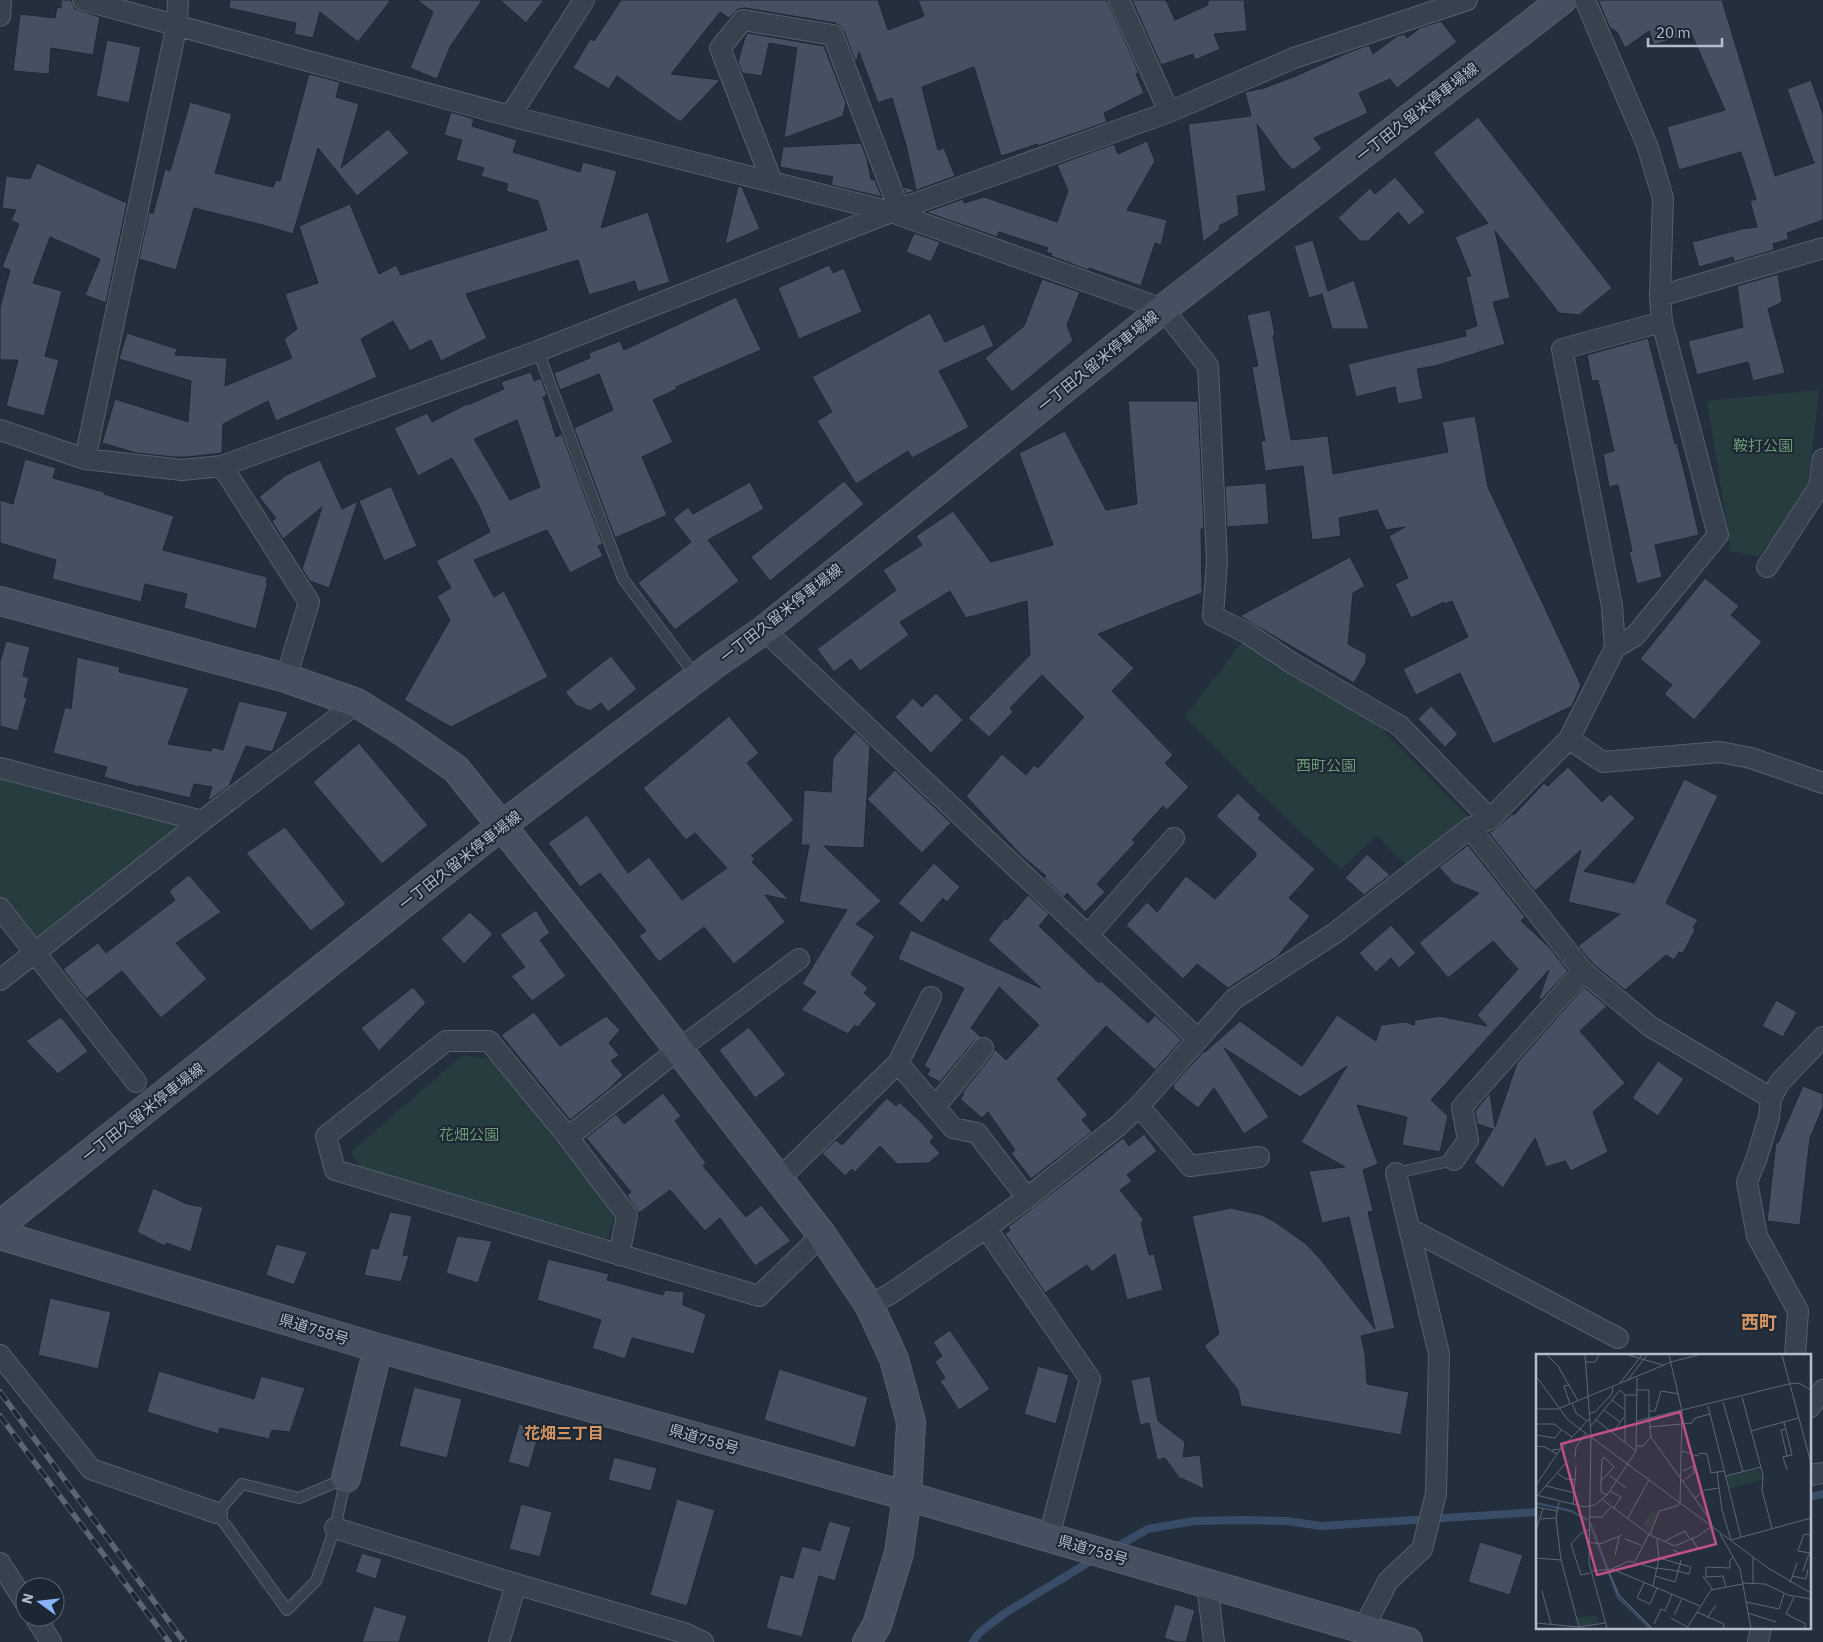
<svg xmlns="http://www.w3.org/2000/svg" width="1823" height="1642" viewBox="0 0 1823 1642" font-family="'IBM Plex Sans','Noto Sans JP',sans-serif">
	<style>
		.green { fill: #263c3f }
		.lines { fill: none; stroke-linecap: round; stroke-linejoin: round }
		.stream { stroke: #394c67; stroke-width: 8 }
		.building { fill: #455162; stroke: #1f2835; fill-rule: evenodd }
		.lane-casing { stroke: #565f6c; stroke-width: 12 }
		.street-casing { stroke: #565f6c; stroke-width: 22 }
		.secondary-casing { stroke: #565f6c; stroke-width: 30 }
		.lane { stroke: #38414e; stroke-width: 10 }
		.street { stroke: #38414e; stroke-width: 20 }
		.secondary { stroke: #465061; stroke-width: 28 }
		.rail-casing { stroke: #5a6575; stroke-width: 5.5 }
		.rail { stroke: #1d2633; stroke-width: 4; stroke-dasharray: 11; stroke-linecap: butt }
		.labels { text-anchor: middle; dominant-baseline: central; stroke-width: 4; stroke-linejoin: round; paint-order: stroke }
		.street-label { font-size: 15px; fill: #b4bcc9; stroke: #1d2633 }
		.park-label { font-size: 15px; fill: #6b9a76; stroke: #1d2633 }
		.neighbourhood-label { font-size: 16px; font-weight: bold; fill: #d59563; stroke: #1d2633 }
		.quarter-label { font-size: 18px; font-weight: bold; fill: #d59563; stroke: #1d2633 }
		.inset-river { fill: none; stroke: #394c67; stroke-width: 2.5 }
		.inset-road { fill: none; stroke: #5e6776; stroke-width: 1 }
		.view { fill: #bd5182; fill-opacity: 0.15; stroke: #bd5182; stroke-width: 2.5 }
		.inset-edge { fill: none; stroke: #b4bcc9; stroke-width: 2.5 }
	</style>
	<rect width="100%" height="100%" fill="#242f3e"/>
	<path class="green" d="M1819,390L1808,489L1759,556L1731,551L1707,401Z
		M1243,641L1365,712L1470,818L1407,866L1377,835L1341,869L1259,792L1185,717Z
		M0,777L185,826L36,944L0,898Z
		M463,1055L490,1059L615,1213L608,1239L362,1170L351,1152Z"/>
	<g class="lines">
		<path class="stream" d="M1809,1497L1823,1494
			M1113,1549L1148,1529L1194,1521L1245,1520L1287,1521L1321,1526L1537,1512
			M973,1642L979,1633L1005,1613L1096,1558"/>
	</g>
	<path class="building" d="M61,0H71L75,9L100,17L93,55L51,48L49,74L13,71L20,14L55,18L57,7L61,8Z
		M230,0H391L358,42L320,12L313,38L294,34L296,23L229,8Z
		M417,0H482L450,47L437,79L410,68L433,12Z
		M500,0H544L526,23Z
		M621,0H878L888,30L924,16L918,0H1107L1139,73L1136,74L1144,93L1104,113L1107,122L1038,146V144L1001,156L974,67L922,87L938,150L944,148L955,176L906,194L903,187L916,190L906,145L892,98L878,103L859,52L856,63L844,31L840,26L835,23L745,8L738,9L729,18L720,12L671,74L720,80L680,122L617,76L609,89L573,68L590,39L594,41Z
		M1132,0H1166L1175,20L1208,5V0H1244L1247,31L1214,34L1220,49L1195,60L1193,54L1161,65Z
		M1598,0H1722L1775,176L1814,163L1787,89L1811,80L1823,114V220L1787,233L1789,239L1773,244L1774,250L1734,262L1733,257L1699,267L1692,242L1742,229L1757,227L1750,201L1756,199L1741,152L1679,170L1667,127L1725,110L1691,33L1654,45L1649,31L1625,48L1617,32L1610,28Z
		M1441,21L1457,42L1397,88L1390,79L1359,93L1368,113L1314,138L1322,149L1293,170L1282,159L1257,124L1266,191L1237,196L1239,215L1219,226L1220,229L1203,242L1188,124L1251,116L1245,92L1264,88L1296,76L1347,53L1369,45L1373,54L1397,36L1404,34L1407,38L1420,28Z
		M748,33L824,46L846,103L843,116L784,138L797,48L769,43L762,76L742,73L738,62L745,37Z
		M107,40L141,47L129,103L96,96Z
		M309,74L340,82L336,97L359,104L341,168L388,129L409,153L357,196L318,148L293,234L263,225L194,208L176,270L139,259L149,212L153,214L165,169L170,171L190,102L232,114L215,173L273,187L276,180L280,181Z
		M451,112L474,119L472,126L517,140L513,152L580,172L583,162L617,171L601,228L648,212L670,282L638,292L635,281L589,295L578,260L466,294L487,338L441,361L431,340L410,351L393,321L361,339L377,377L276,421L268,401L223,424L222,453L188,457H173L136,453L102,443L115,399L188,422L191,381L119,359L127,333L177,349L175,355L227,358L225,386L292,358L284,339L297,329L285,294L318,283L299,226L350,204L379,274L396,265L401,275L547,230L538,201L506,191L508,184L481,176L484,168L456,160L462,140L444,135Z
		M1478,117L1612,288L1579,315L1559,313L1495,231L1510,298L1493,302L1505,344L1435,366L1417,369L1423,399L1398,404L1395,387L1356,397L1348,364L1466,336L1465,330L1477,326L1466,277L1471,276L1455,237L1488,223L1433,153Z
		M1147,141L1155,161L1127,210L1167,220L1161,245L1155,243L1141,286L1089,268L1088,270L1051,256L1052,254L1046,252L1048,248L999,232L997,237L926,212L963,199L964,203L984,197L1057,222L1068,191L1057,165L1114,144L1118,154Z
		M861,143L867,159L871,179L875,180L882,197L831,185L833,177L780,167L783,147Z
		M37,163L127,203L106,303L85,295L100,259L50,237L33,283L62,291L45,356L59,360L44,416L6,406L18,360H0V307L10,270L2,267L19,224L11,220L16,210L2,208L6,176L30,179Z
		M1395,177L1425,212L1409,225L1398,212L1368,241H1360L1338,218L1370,188L1375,194Z
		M738,186L742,187L760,229L725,244Z
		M914,233L940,242L931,262L906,252Z
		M1313,240L1328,291L1354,280L1369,329H1332L1322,294L1309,298L1294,246Z
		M829,265L833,273L844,268L862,312L799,339L778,288Z
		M1778,274L1782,302L1768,309L1785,373L1753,381L1748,362L1697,375L1688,341L1743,327L1737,286Z
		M1042,279L1080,292L1067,325L1073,341L1012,392L985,358L1024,326Z
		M736,297L761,350L676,387L677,389L653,400L673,442L642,457L667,515L615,538L574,428L613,410L599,374L560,390L554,373L590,358L589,353L620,341L624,350Z
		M1270,310L1275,335L1273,336L1291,440L1328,436L1333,474L1448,452L1442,422L1475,416L1488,487L1581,685L1572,706L1493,744L1460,673L1416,695L1403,669L1468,637L1452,601L1445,604L1444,602L1411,618L1395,584L1408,578L1389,536L1405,527L1386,530L1377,510L1339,518L1341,536L1312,540L1303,466L1265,471L1261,441H1265L1252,367L1258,366L1247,315Z
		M930,313L945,342L984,324L994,346L939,371L969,427L912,458L908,451L856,484L817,421L832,412L812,377Z
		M1648,338L1675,444L1677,443L1687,483L1699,535L1655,545L1662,577L1637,584L1629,552L1632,551L1618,485L1609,487L1603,454L1614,451L1598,380L1592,381L1587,355Z
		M531,372L534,381L541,378L547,395L543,397L556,437L562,434L603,544L598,546L603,556L570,573L547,530L474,560L494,597L504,591L548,677L451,727L404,700L450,620L437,596L451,588L436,561L490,532L479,506L452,458L418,476L394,428L427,413L432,422L467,404L468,405L504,389L501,382ZM517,420L540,487L510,500L474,439Z
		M1128,401H1198L1204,529H1201L1202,593L1098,634L1134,668L1112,691L1173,755L1165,763L1189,787L1167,810L1163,806L1132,840L1135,843L1097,884L1105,892L1085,912L1067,893L1064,897L1044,878L1046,876L1021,855L966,796L1002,754L1026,775L1034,765L1038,768L1084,717L1042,675L1010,708L1013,712L989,737L968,718L1030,655L1027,601L966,618L950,591L900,622L909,635L860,671L851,659L834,672L817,649L896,590L883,570L922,545L916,536L953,511L991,562L1053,545L1019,453L1065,431L1106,510L1137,504Z
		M25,459L56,468L53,478L104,492V494L174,516L163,550L267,577V585L256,629L184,608L187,594L145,584L141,602L52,579L56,560L0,543V500L13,504Z
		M320,460L342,509L358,501L329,588L310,581L302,569L322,507L283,539L272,521L276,518L259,497L286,475Z
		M844,481L864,504L770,581L751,557Z
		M750,482L764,509L708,540L739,581L675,630L638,583L691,542L673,519L688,507L693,514Z
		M1266,483L1269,524L1227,527L1225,486Z
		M391,486L417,546L384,561L359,501Z
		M1350,557L1365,586L1353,593L1348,644L1366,654V662L1354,683L1240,616Z
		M1705,578L1739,606L1731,615L1762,642L1694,720L1664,694L1672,685L1640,659Z
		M6,641L30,647L23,676L29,678L24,697L27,698L18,731L0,726V662Z
		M611,656L637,689L608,712L601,703L590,711L576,705L565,692Z
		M77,657L120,667L119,672L189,688L168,744L211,751L212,747L223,750L239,701L288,712L272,752L246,746L229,786L210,800L208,799L212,787L194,784L190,798L139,786V787L104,777L107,767L53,753L65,707L71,709Z
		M936,693L963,720L931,753L895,717L913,698L922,707Z
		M1431,706L1458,734L1445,747L1418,719Z
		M729,716L759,753L747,763L794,820L751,856L755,859L752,862L789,900L765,895L785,922L734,964L704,927L659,962L639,936L646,931L600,873L580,887L548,843L587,815L628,873L649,857L682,900L727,868L695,833L686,840L643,788Z
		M855,732L870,746L864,848L824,846L881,901L856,924L875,936L851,974L868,988L864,993L877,1004L858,1027L855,1025L848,1034L801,1010L816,992L802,984L847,910L799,902L809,845H801L804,790L831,792L833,758Z
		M359,743L428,825L382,864L313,782Z
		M1568,767L1602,802L1610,794L1635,818L1584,871L1634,883L1684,779L1718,796L1666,903L1698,920L1693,928L1695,930L1683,953L1679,952L1674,960L1666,955L1625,990L1592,963L1578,946L1620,914L1568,902L1581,850L1535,891L1489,833L1498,827L1512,814L1514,815L1544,783L1548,786Z
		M895,770L951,823L922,853L867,799Z
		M1238,793L1261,815L1258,818L1315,869L1289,898L1310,916L1278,956L1228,988L1197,964L1183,979L1126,925L1147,902L1157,912L1186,876L1215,899L1256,856V853L1216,816Z
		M285,827L346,904L311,931L246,853Z
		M1468,845L1525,917L1521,921L1549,947L1568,971L1541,1000L1539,998L1549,970L1431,1100L1448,1116L1440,1152L1402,1145L1407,1117L1357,1105L1378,1164L1363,1170L1373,1211L1368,1212L1395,1328L1361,1336L1365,1354L1367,1384L1409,1392L1401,1435L1241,1406L1238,1390L1204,1346L1219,1334L1192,1216L1231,1208L1262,1215L1275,1222L1306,1244L1321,1260L1375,1329L1349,1217L1322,1223L1309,1171L1345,1167L1301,1142L1347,1066L1300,1097L1224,1048L1269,1117L1244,1134L1214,1088L1198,1108L1173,1088L1174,1087L1173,1085L1204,1051L1205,1052L1240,1021L1302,1066L1337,1015L1376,1041L1381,1025L1405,1022L1414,1025L1415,1020L1440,1016L1487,1026L1477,1015L1518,969L1493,941L1448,978L1419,943L1479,893L1453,883L1439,867Z
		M1367,854L1390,875L1364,895L1345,878Z
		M934,863L960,887L947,902L943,898L922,923L898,903Z
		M189,875L221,912L176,943L207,979L161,1018L122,971L86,999L63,969L98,943L106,953L175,900L169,891Z
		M1028,895L1049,914L1039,926L1099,983L1101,981L1148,1023L1155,1015L1182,1040L1155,1070L1106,1026L1057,1079L1088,1115L1082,1120L1092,1132L1031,1179L1011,1153L1015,1150L988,1112L982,1118L960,1099L964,1094L962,1093L992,1055L995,1049L1006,1060L1039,1025L999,987L971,1028L981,1037L974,1041L940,1082L927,1075L930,1069L924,1066L964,988L898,959L911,930L1041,988L988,940L1005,918L1007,920Z
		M536,910L550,933L540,940L566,976L532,1001L511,976L525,967L500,935Z
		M470,912L493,934L464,964L441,939Z
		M1391,925L1416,953L1399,968L1391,958L1376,972L1359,953Z
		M413,987L426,1003L379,1051L361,1028Z
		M1584,987L1607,1006L1580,1031L1625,1083L1593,1112L1608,1152L1571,1171L1565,1161L1546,1167L1535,1138L1503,1188L1474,1162L1493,1129L1477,1124L1475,1111L1490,1093L1495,1127L1517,1063Z
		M1776,1000L1797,1012L1783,1037L1762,1026Z
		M534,1012L560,1046L606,1016L620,1030L609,1043L619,1055L611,1061L623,1075L609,1089L570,1120L501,1035Z
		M61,1017L88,1051L58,1074L26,1041Z
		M749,1027L786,1075L755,1098L719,1050Z
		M1658,1061L1684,1079L1658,1116L1632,1098Z
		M1803,1086L1823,1094V1107L1810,1138L1800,1225L1767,1221L1776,1142L1778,1143Z
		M663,1093L681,1116L675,1121L706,1163L703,1166L746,1217L761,1205L791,1241L755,1266L720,1218L705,1231L670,1190L639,1213L627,1195L631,1192L586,1138L616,1114L624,1124Z
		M887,1098L896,1106L899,1102L920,1121L934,1137L930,1142L940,1153L929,1163L897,1164L880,1146L855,1172L852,1169L845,1176L822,1153L836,1140L842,1145Z
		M1144,1134L1157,1151L1127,1175L1132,1181L1120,1190L1144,1220L1141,1222L1149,1255L1154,1254L1163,1290L1127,1300L1115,1254L1092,1272L1087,1265L1045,1293L1005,1234L1010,1230L1008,1227L1123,1138L1129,1146Z
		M153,1188L187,1204L203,1207L191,1252L166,1243L165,1246L137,1232Z
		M390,1212L412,1216L403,1255L409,1256L401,1282L364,1275L371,1248L378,1249Z
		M457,1236L492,1241L478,1283L446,1273Z
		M276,1244L307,1252L294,1285L266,1275Z
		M548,1259L609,1274L607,1280L663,1295L665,1290L684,1292L683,1305L706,1314L694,1354L632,1338L625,1359L592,1348L601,1320L537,1300Z
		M50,1298L111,1312L98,1369L38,1355Z
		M950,1330L990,1389L959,1410L940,1381L945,1378L935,1362L942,1356L933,1342Z
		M1038,1366L1069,1375L1056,1424L1024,1414Z
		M779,1369L868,1397L855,1448L764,1420Z
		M159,1371L254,1399L261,1376L305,1388L290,1432L272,1430L269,1439L220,1428L218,1434L147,1412Z
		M1150,1376L1158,1421L1185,1442L1183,1457L1200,1455L1204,1489L1181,1478V1480L1165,1458L1157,1460L1149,1423L1140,1425L1131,1380Z
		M414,1387L462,1399L447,1458L399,1446Z
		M519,1424L540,1430L529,1468L508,1462Z
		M614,1457L657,1468L651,1491L608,1480Z
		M677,1499L715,1510L687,1606L650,1595Z
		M521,1504L552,1512L540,1557L509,1549Z
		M829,1521L851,1527L835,1581L819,1576L802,1637L766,1628L780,1575L793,1578L802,1546L820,1551Z
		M1480,1542L1523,1555L1510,1595L1468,1582Z
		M362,1553L382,1559L376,1579L355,1572Z
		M1175,1604L1195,1610L1186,1642H1177L1164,1638Z
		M374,1606L407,1616L399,1642H362Z"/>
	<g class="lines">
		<g class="lane-casing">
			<path id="lane" d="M538,351L623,579L697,678
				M1396,1173L1454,1160
				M346,1478L335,1528L316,1581L287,1610L217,1513L242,1484L299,1498Z"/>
		</g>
		<g class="street-casing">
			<path id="street" d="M83,0L510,116L891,212L1163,309L1208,366L1217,561L1213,616L1247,633L1292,663L1400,726L1490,819
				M1119,0L1169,112
				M0,16L1,0
				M510,116L584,0
				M772,182L720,48L743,20L833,35L899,209
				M1660,296L1823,248
				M0,430L85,459L182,470L222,466L538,351L891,212L1169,112L1294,58L1467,0
				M85,459L177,24L178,0
				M222,466L309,602L286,678
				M1767,567L1819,487L1823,459
				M764,630L1198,1039
				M1615,648L1612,606L1562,349L1662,322
				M1569,739L1603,762L1720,752L1751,758L1823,783
				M0,768L202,821
				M1470,828L1583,971L1651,1027L1771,1098
				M0,908L136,1082
				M1088,935L1174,838
				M0,980L202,821L357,703
				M898,1063L931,997
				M936,1106L983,1048
				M1139,1106L1190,1166L1259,1157
				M568,1137L678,1050L799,959
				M1454,1160L1468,1140L1462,1107L1583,971
				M779,1179L898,1063L953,1128L977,1133L1027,1198
				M986,1228L1090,1379L1049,1537
				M1410,1229L1618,1338
				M619,1255L627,1215L568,1137L489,1041H446L326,1136L335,1170L759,1296L822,1235
				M869,1305L890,1294L986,1228L1027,1198L1118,1126L1139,1106L1234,999L1335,933L1470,828L1490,819L1569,739L1615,648L1635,636L1718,535L1662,322L1660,296L1663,198L1647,145L1585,0
				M0,1355L91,1469L217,1513
				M1795,1356L1798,1311L1757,1236L1747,1182L1757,1157L1769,1117L1771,1098L1780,1082L1823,1037
				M1809,1408L1823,1390
				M1809,1475L1823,1473
				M335,1528L516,1584L684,1633L703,1642
				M0,1563L25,1602
				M1207,1584L1214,1642
				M35,1617L51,1642
				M1363,1629L1388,1581L1422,1549L1436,1494L1439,1354L1396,1173
				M499,1642L516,1584
				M1758,1642L1761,1628"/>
		</g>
		<g class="secondary-casing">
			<path id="secondary" d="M0,601L286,678L357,703L402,731L456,769L606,956L822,1235L869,1305L894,1359L911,1422L907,1496L899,1553L877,1625L867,1642
				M0,1225L501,826L715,664L764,630L1163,309L1562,0
				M0,1235L378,1348L907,1496L1408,1642
				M346,1478L378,1348"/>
		</g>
		<use href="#lane" class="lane"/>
		<use href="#street" class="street"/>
		<use href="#secondary" class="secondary"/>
		<g class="rail-casing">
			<path id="rail" d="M0,1392L184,1642
				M0,1416L169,1642"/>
		</g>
		<use href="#rail" class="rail"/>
	</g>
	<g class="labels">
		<g class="street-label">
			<text transform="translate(1417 112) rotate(-38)">一丁田久留米停車場線</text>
			<text transform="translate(1098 361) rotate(-39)">一丁田久留米停車場線</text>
			<text transform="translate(781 613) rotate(-38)">一丁田久留米停車場線</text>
			<text transform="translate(460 860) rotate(-38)">一丁田久留米停車場線</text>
			<text transform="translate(143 1112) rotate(-38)">一丁田久留米停車場線</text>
			<text transform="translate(314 1329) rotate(17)">県道758号</text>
			<text transform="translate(704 1439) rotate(16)">県道758号</text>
			<text transform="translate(1093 1550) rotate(16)">県道758号</text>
		</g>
		<g class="park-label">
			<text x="1763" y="445">鞍打公園</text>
			<text x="1326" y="765">西町公園</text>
			<text x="469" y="1134">花畑公園</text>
		</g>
		<g class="neighbourhood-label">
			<text x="564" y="1433">花畑三丁目</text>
		</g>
		<g class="quarter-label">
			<text x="1759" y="1322">西町</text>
		</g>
	</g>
	<g transform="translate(1536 1354)">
		<rect width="275" height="275" fill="#242f3e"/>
		<path d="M223,115L227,125L193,135L191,123ZM115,157L122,160L114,180L107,171ZM61,262V270L44,272L41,263Z" fill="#263c3f"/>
		<path class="inset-river" d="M0,149L35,157M35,157L52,166M54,169L82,243L114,274"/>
		<path class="inset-road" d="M11,1L22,12L42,47M49,1L55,81L53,209L71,274M92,1L127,11M246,1L275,109M50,8H59L63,1M0,22L32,66L232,214L275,239M91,27L111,1M84,29L106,1M253,30L263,29L275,36M33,31L28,32L34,50M101,36H113V64L101,67M89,41V88M206,43L227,121L226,136L236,174M76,46L89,56M187,48L207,118M36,49L40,59L51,67M172,52L205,183M0,55H22L135,8L162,1M68,56L84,68M113,57H119L125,37L143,40M54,59L59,58L76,40L77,33M60,66L100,97M248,68L256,101L247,103L251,116M0,70H18L36,83M55,72L84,36L89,41H101M113,73L156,69L159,64L174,60M250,75L245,76L251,102M215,77L262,64M76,79L88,63M0,81L19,84L25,76M0,92L9,93L21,100L25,95L16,96M101,92H107L115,83M25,95L53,65M146,97L162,102L164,99L171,100L175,119L188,117M39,103L40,93L50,79M181,118L186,156L195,186L275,164M22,120L30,125L40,126M73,121L90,134M190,122L225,113M65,127L78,113L68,103L66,105L65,127V138L71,141M147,127L158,119L157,112L147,117M0,131L21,100M10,132L39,139M74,137L85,143L77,155M0,141L49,153L59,151L71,141L100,97L101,24M0,143L29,110M159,144L169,136L183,134M67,146L114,181L139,192L162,182L176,172L175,167L115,83L113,64L253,30M23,148L20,164L25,206L43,273M37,151L40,112M0,153L21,157M53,163H66L75,153M92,164L113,126M5,165L20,164M0,176L7,155M53,176L45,179L35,190L45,221L54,219M184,180L204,215L215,274M114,181L123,157L141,152L144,148L146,57L133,1M275,181L268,180L262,197L275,199M89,185L105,191M129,187L149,177L153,184M53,188L64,190L86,181M137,196L144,199L162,195L155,183M79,201L83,183M217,203V229M0,204L25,206M123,204L144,210L155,213L153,220L142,217L144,211V210L145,206M99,207L113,180M76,215L93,207L121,215M72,216L83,241L116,274M56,217L76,215L164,252M267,217L273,200M119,222L139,228L142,217L121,214M167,222L177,236M256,222L270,225L272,215M108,229L101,244L114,250L121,234M206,229L229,230L252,241L275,245M254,229L261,209M117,232L123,204L121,185M190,233L187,222L170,223V213L194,214V206L198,203M6,237L15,270M258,243L250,260L270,270L268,274M210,248L243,255L248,240M161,258L188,270L187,274M212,259L240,268M138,261L146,245M135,264L151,273M171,264L180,251M0,269L43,273L69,269M118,270L125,255L129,257L136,240M151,274L175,236L207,230"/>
		<path class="view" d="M144,58L180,190L61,221L25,90Z"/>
		<rect width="275" height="275" class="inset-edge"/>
	</g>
	<g transform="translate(40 1602) rotate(285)"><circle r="24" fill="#1d2633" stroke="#59626f"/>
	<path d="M0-4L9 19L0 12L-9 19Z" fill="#8ab4f8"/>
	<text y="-8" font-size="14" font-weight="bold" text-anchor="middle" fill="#b4bcc9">N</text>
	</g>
	<path d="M1648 38v8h74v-8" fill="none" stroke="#b4bcc9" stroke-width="2.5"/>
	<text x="1656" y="38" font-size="15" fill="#b4bcc9" stroke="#1d2633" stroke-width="4" paint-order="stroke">20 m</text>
</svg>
